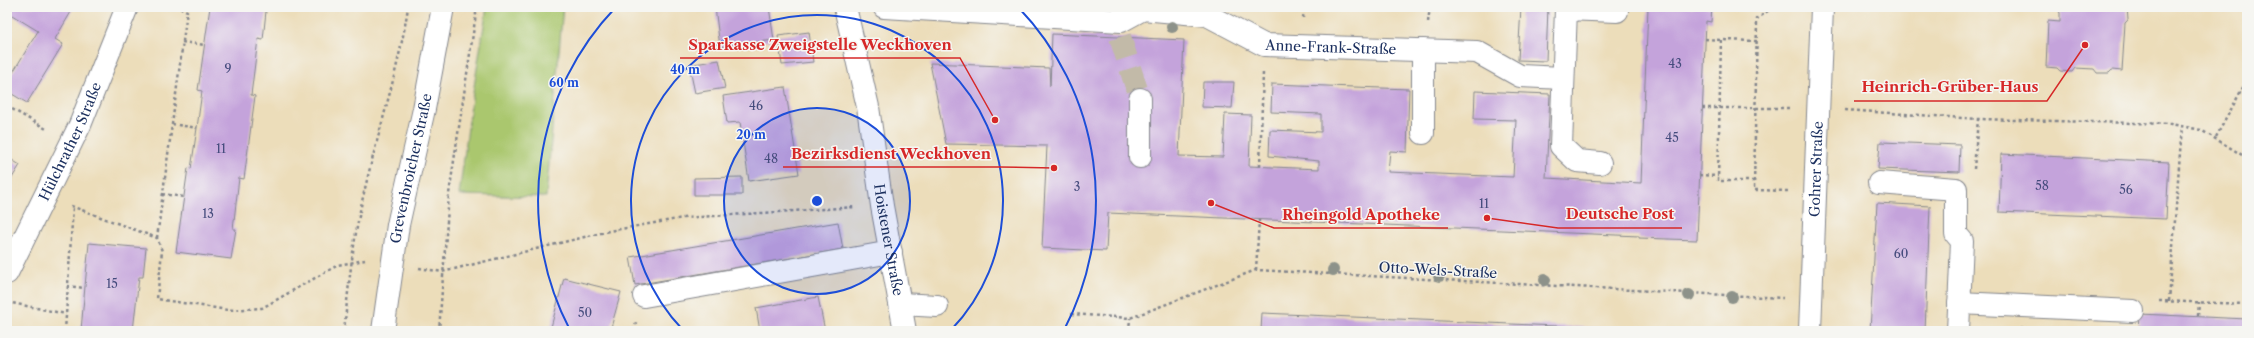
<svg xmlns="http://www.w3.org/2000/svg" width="2254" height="338" viewBox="0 0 2254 338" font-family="'Libre Caslon Text',serif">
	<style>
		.green { fill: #aac76e; stroke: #627b66 }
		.building { fill: #c4a3db }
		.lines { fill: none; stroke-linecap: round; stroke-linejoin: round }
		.minor-tunnel { stroke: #c2baa8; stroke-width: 22; stroke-dasharray: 22 11; stroke-linecap: butt }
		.minor-casing { stroke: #84868c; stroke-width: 24 }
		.major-casing { stroke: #84868c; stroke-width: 24 }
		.path { stroke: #84868c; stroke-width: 2.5; stroke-dasharray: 3 3; stroke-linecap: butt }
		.minor { stroke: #fff; stroke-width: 22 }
		.major { stroke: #fff; stroke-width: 22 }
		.tree { fill: #8d928a }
		.ring { fill: none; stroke: #1d4ed8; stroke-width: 2 }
		.labels { text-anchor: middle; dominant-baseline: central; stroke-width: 3; stroke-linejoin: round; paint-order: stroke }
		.number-label { font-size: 12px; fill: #454c7d }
		.street-label { font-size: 14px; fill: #1b2f5e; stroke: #f6f6f2 }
		.centre { fill: #1d4ed8; stroke: #f6f6f2; stroke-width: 2 }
		.ring-label { font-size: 12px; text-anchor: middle; font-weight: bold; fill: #1d4ed8; stroke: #f6f6f2; stroke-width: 3; stroke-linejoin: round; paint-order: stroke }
		.leader { fill: none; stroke: #d62828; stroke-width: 1.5 }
		.callout-dot { fill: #d62828; stroke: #f6f6f2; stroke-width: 1.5 }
		.callout-label { font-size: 15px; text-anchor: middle; font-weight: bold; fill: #d62828; stroke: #f6f6f2; stroke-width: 3; stroke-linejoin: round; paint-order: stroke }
	</style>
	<rect width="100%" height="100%" fill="#f6f6f2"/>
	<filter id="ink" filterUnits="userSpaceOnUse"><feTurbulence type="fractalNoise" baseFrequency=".025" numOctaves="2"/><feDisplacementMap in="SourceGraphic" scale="8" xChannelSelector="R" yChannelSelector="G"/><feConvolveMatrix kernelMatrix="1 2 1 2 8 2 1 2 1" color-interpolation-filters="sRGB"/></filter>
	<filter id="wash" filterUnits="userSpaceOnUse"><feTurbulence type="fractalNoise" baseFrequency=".012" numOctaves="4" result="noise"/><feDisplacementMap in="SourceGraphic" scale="16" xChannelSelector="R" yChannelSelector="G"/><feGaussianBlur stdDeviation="0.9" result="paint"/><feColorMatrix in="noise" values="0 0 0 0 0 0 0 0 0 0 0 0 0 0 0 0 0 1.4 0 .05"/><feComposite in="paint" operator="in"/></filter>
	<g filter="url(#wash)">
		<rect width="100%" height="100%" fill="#ecddba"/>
		<path class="green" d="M487,7H563L546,197L459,195L471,105Z"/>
		<g id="blocks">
			<path class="building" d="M7,7H74L55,39L63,44L27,103L7,91V82L38,31L7,12Z
				M210,7H239L266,11L263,40L258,39L251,95L255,96L244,179L239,178L233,229H236L231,259L176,252L188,168L191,169L197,128L202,91L198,90Z
				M715,7H769L774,40L720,47Z
				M1521,7H1548L1546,61L1518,60Z
				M1648,7H1712L1711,22L1706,21L1697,240L1639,238V236L1108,213L1106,251L1042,248L1047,146L946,144L930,63L1049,68L1050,86L1052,34L1184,40L1179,156L1223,157L1225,114L1251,115L1249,166L1319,169V161L1269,156L1270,130L1321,132V114L1271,112L1272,84L1409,89L1407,152L1390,151L1388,172L1513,177L1516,120L1474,119L1475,91L1550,94L1546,178L1641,183Z
				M2057,7H2127L2128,20L2125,23L2122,71L2112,70L2109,73H2097L2094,69L2075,68L2072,72L2060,71L2057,68L2046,67L2048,21L2060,22V13Z
				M809,32L813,62L782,65L778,36Z
				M719,60L725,88L695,93L689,65Z
				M1203,82H1234L1232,108L1202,107Z
				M785,87L799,174L749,181L740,122L727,123L723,96Z
				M1880,142L1960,145L1959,172L1878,169Z
				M2001,154L2169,162L2166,219L1999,212Z
				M7,157L20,165L7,186Z
				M742,177V195H694V178Z
				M1877,203L1930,206L1925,331H1870Z
				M838,222L843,249L635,285L630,257Z
				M89,243L146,248L143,277H139L133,331L81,330Z
				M564,278L621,292L610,331H550Z
				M818,297L825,331H760L756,308Z
				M1262,313L1646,330V331H1261Z
				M2140,314L2247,319V331H2139Z
				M2021,328L2062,330V331H2021Z"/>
		</g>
	</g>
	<g filter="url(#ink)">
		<use href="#blocks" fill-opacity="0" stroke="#84868c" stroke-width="1"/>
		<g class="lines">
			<path class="minor-tunnel" d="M1120,37L1140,99"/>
			<g class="minor-casing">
				<g id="minor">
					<path id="s1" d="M845,7L868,107L882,206L905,331"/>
					<path id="s2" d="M884,7L1121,21L1143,9L1207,15L1264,45L1477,52L1520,76L1563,78"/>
					<path d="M1423,133V50"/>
					<path d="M1140,157V99"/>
					<path d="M1600,163L1577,161L1561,146L1566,9L1617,11"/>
					<path d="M1879,183L1956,189V234L1962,241L1958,331"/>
					<path id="s3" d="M7,273L80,125L127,7"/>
					<path d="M644,296L891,252"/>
					<path d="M1959,303L2133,311"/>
					<path d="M901,304L937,306"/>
					<path id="s4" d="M1810,331L1822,7"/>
				</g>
			</g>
			<g class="major-casing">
				<g id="major">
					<path id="s5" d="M383,331L398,225L424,109L443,7"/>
				</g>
			</g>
			<path class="path" d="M1773,7L1757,19L1754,190L1789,191
				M1303,18L1304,7
				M1428,22L1430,7
				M1705,39L1721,40
				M182,42L205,45
				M7,106L48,130
				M1702,108H1792
				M1845,110L1978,119L2171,124L2201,130L2247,158
				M172,124L197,128
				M2216,137L2247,80
				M1260,166L1263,72
				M1974,169L1978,119
				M1699,175L1718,176
				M1754,181H1718L1721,40L1758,41
				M162,194L184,197
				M71,206L157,238L162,251L157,299L228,310L262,308L338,265L365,260
				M157,238L187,11L179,7
				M419,268L442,272L609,231L683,218L856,207
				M1256,270L1259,220
				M67,286L85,288
				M2159,301L2247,304
				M2169,301L2182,126
				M7,302L66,314
				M1071,314L1130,318L1256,270L1783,298
				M2198,316L2199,302
				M65,331L73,207
				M344,331C348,291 352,251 360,211C374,143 398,76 408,7
				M439,331L449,194L477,7
				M634,331L636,322
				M1129,331L1130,318"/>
			<use href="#minor" class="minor"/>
			<use href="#major" class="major"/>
		</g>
		<g class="tree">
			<circle cx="1172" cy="27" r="6"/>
			<circle cx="1333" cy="270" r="6"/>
			<circle cx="1439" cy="276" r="6"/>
			<circle cx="1545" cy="280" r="6"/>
			<circle cx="1689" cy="295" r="6"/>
			<circle cx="1732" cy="297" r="6"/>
		</g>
	</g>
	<circle cx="817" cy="201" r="93" fill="#1d4ed8" fill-opacity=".12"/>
	<g class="ring">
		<circle cx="817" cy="201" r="93"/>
		<path d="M683 330A186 186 0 1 1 951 330"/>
		<path d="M570 330A279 279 0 0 1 616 7M1018 7A279 279 0 0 1 1064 330"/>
	</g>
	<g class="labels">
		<g class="number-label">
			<text x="1675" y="63">43</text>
			<text x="228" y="68">9</text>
			<text x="756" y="105">46</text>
			<text x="1672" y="137">45</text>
			<text x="221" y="148">11</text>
			<text x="771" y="158">48</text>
			<text x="2042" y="185">58</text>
			<text x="1077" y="186">3</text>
			<text x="2126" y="189">56</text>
			<text x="1484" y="203">11</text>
			<text x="208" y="213">13</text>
			<text x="1901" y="253">60</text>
			<text x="112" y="283">15</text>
			<text x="585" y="312">50</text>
		</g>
		<g class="street-label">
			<text stroke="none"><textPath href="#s2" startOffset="458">Anne-Frank-Straße</textPath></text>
			<text stroke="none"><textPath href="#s3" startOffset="146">Hülchrather Straße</textPath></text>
			<text stroke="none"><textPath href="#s5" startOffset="165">Grevenbroicher Straße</textPath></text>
			<text stroke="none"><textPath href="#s4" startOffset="162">Gohrer Straße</textPath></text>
			<text stroke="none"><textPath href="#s1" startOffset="237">Hoistener Straße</textPath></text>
			<text transform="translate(1438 270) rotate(3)">Otto-Wels-Straße</text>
		</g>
	</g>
	<circle cx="817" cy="201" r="6" class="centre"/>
	<g class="ring-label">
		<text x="685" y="74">40 m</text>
		<text x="564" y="87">60 m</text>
		<text x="751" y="139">20 m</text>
	</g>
	<path class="leader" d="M995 120L960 58H680M2085 45L2047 101H1854M1054 168L999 167H783M1487 218L1558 228H1682M1211 203L1274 228H1448"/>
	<g class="callout-dot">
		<circle cx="995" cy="120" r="4"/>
		<circle cx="2085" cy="45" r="4"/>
		<circle cx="1054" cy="168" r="4"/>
		<circle cx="1487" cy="218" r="4"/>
		<circle cx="1211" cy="203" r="4"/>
	</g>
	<g class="callout-label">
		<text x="820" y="50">Sparkasse Zweigstelle Weckhoven</text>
		<text x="1950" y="92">Heinrich-Grüber-Haus</text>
		<text x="891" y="159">Bezirksdienst Weckhoven</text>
		<text x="1620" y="219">Deutsche Post</text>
		<text x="1361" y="220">Rheingold Apotheke</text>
	</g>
	<rect width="2254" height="338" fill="none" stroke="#f6f6f2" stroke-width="24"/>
</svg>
